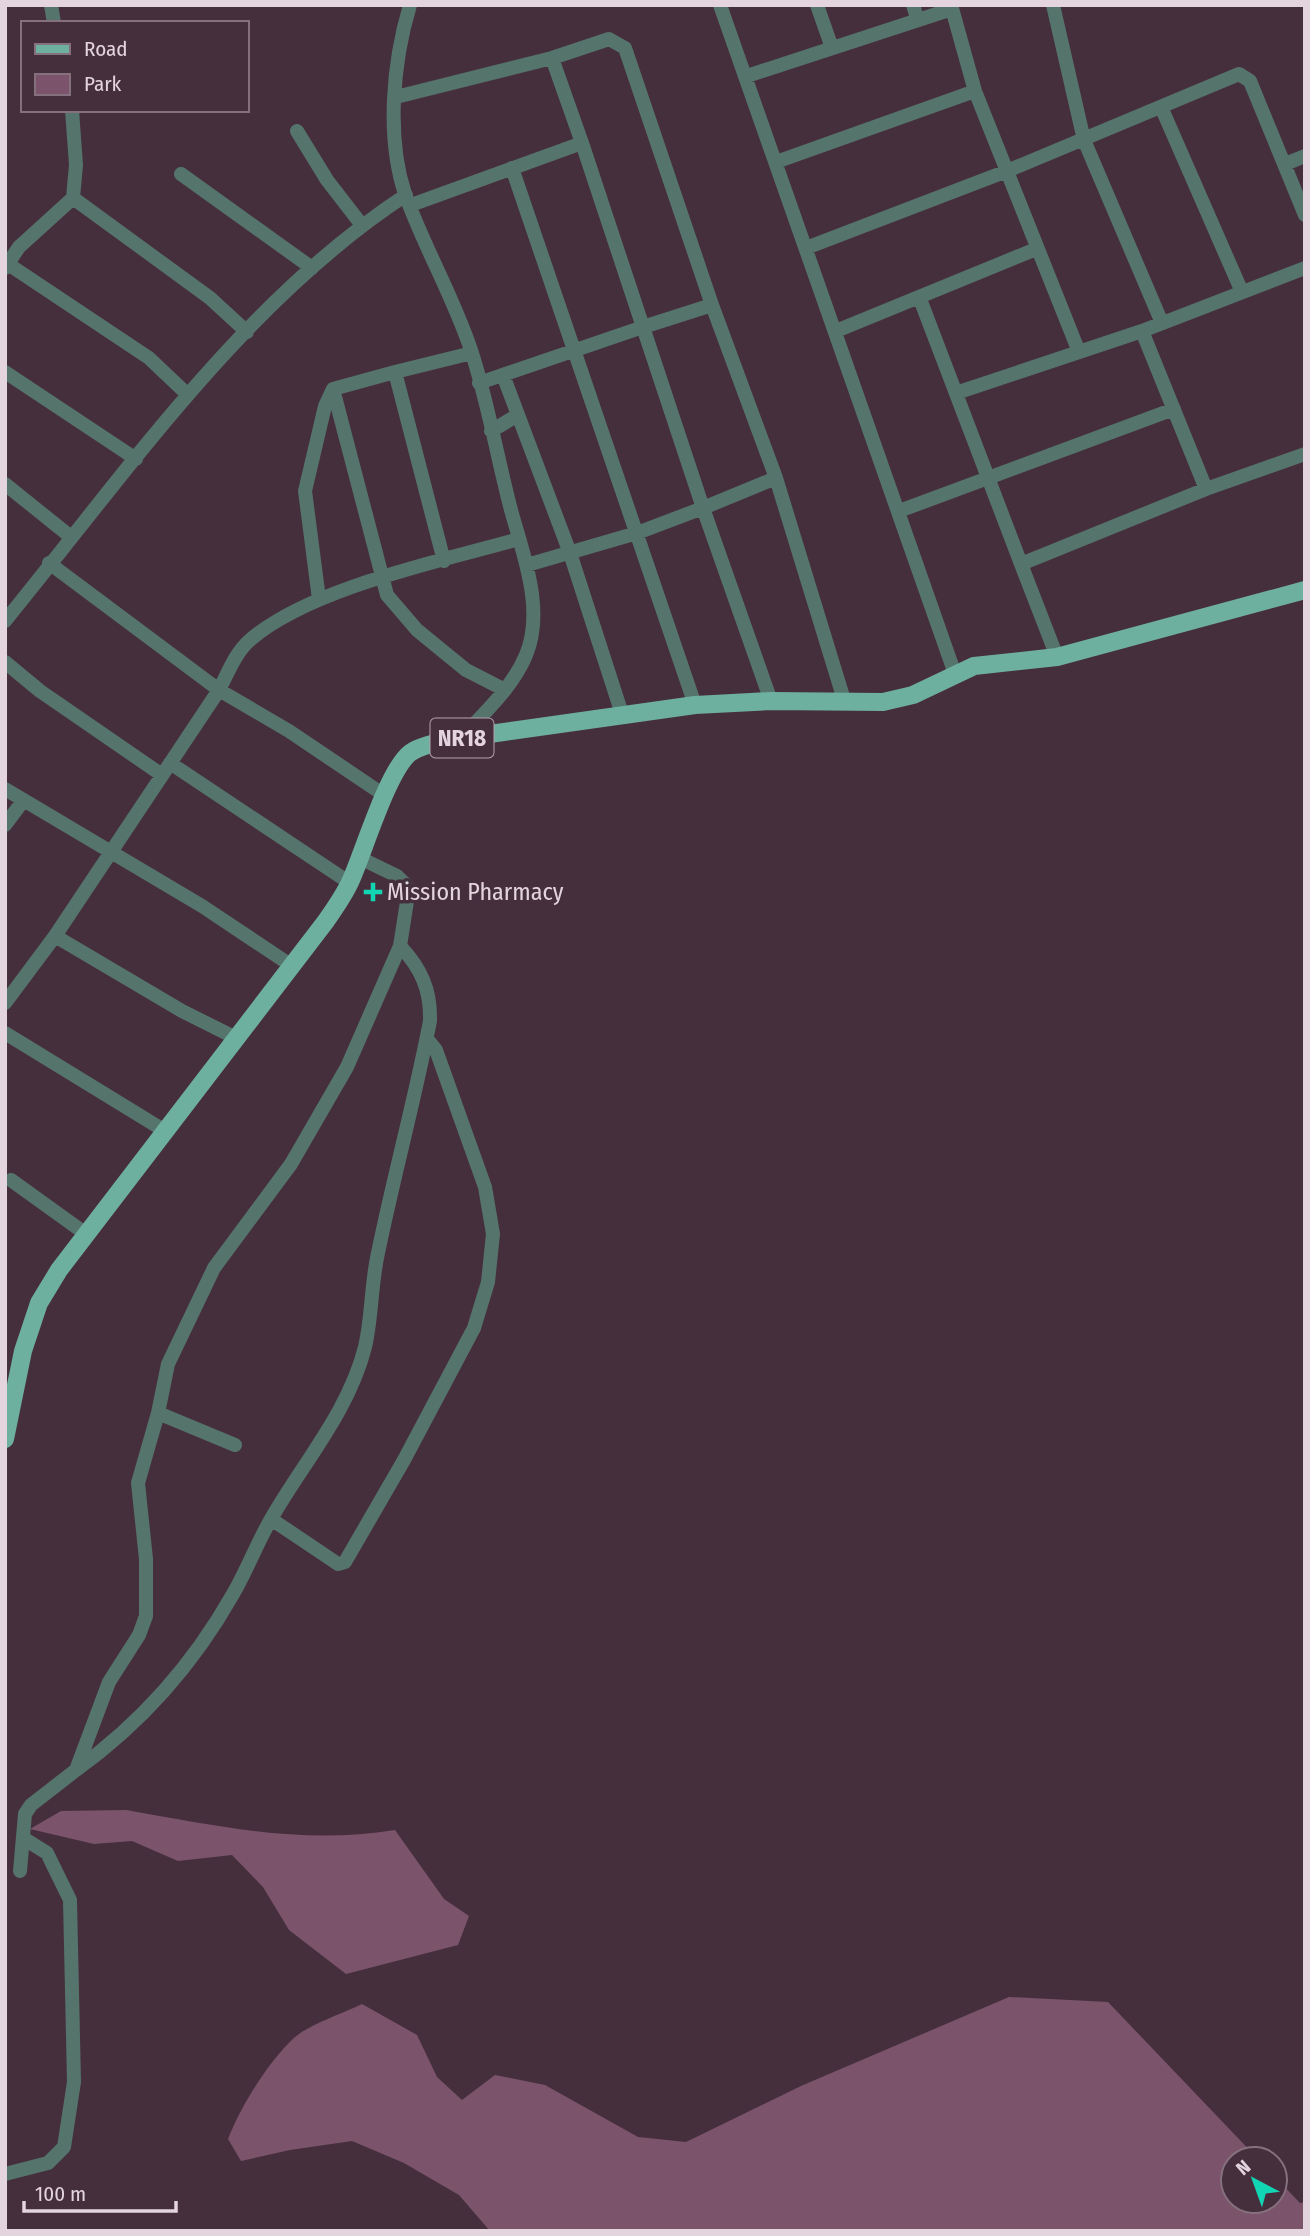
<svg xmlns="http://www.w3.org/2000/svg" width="1310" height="2236" viewBox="0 0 1310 2236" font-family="'Fira Sans Condensed',sans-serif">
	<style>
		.green { fill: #7b546c }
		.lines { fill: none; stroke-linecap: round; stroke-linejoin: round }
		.minor { stroke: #55746c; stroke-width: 14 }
		.major { stroke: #6eb09f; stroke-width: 18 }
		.poi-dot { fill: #12d5b4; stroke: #462f3d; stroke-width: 2.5 }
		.labels { text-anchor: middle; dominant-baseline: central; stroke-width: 7; stroke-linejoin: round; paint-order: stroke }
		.shield { fill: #462f3d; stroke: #b4a2ad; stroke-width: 2 }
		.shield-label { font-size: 23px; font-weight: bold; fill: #e3d4dd }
		.poi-label { font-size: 24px; fill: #e3d4dd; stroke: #462f3d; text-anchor: start }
	</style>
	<rect width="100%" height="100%" fill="#462f3d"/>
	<path class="green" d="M126,1810C218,1826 302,1845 395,1830L444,1899L469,1916L458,1945L346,1974L289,1930L263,1887L232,1855L178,1861L132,1841L94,1844L30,1829L61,1811Z
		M1009,1997L1108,2002L1258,2159H1233V2201H1275V2177L1300,2203L1305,2202V2231H490L459,2195L404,2163L352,2141L290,2150L241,2161L228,2139C241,2106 268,2062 294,2038C308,2025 344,2013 362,2004L417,2035L437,2077L462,2100L495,2075L545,2085L638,2137L686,2142L801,2086Z"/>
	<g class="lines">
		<path class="minor" d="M51,5L54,23
			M410,5C393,62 386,136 405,194C424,247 453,296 471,350C488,402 497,457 511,510C523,554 545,610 526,655C513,687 484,713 461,738
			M720,5L955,674
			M817,5L832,48
			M913,5L917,18
			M951,5L975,91L1079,352
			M1053,5L1084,140L1162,323
			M552,58L582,143
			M747,76L952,9
			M396,97L552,58L609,39L625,48L712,305L776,478L845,703
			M1162,109L1242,292
			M297,131L327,180L361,224
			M776,162L975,91
			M1285,164L1305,156
			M512,168L695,705
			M181,174L312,268
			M73,198L210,298L247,332
			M411,205L582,143L643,327L712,305
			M806,248L1007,171L1239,74L1250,81L1305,215
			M8,264L149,358L188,395
			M5,268L19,247L73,198L76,165L72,110
			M920,299L1021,564
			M836,331L1036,249
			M1142,331L1206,489
			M5,372L136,459
			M503,375L570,553L622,714
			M479,383L643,327L703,508L637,533L527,565
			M333,389L387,595L417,630L466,670L505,690
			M956,393L1142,331L1305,268
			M491,431L518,415
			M5,484L71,537
			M899,511L1174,409
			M444,561L395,372L472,353
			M319,599L305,491L325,406L333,389L395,372
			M5,621C126,473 244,301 406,195
			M1057,657L1021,564L1206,489L1305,454
			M5,662L40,691L162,775
			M771,701L703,508L776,478
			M170,763L350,883
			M5,789L202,906L292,966
			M384,795L289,731L219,690C228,673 235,653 250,640C310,588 441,561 519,539
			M5,825L23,801
			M55,936L182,1011L236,1038
			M5,1003L55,936L219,690L49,563
			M5,1033L165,1131
			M11,1180L86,1234
			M158,1413L235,1445
			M271,1519L338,1564L345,1562L404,1460L474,1328L488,1282L493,1234L485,1187L436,1050L427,1039
			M76,1770C140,1724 194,1663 233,1594C247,1570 257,1543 271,1519C303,1463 349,1411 365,1347C372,1317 371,1284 378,1253C394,1175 415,1099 430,1021C431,990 421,968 400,946
			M20,1871L25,1814L31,1805L76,1770L109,1682L139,1635L146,1616V1559L138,1483L158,1413L168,1364L214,1268L291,1164L347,1067L400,946L408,895L405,884L397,876L360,858
			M5,2174L48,2163L64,2147L74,2082L70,1900L47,1853L23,1838"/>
		<path class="major" d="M5,1439L23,1351L39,1303L59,1270L326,921C335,908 345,894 351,880C364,851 388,770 410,753C424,743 445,742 461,738L695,705L771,701L883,702L913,695L974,666L1057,657L1305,590"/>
	</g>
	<path class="poi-dot" d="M369.5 881.5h7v7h7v7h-7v7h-7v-7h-7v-7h7z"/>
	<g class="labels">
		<rect class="shield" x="430.5" y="718.5" width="63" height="39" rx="5"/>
		<g class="shield-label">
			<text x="462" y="738">NR18</text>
		</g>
		<g class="poi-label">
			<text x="387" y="892">Mission Pharmacy</text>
		</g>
	</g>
	<rect width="1310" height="2236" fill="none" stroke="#e3d4dd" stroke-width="14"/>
	<rect x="21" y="21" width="228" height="91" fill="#462f3d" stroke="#85717d" stroke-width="2"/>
	<rect x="35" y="44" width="35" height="10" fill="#6eb09f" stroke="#85717d" stroke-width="2"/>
	<text x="84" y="56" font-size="21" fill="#e3d4dd">Road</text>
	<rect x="35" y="74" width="35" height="21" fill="#7b546c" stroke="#85717d" stroke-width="2"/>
	<text x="84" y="91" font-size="21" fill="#e3d4dd">Park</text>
	<g transform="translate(1254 2180) rotate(319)"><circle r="33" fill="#462f3d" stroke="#85717d" stroke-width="2"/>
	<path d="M0-5L12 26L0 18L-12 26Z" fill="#12d5b4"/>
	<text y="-10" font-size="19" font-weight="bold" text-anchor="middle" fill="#e3d4dd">N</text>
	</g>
	<path d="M24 2201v10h152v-10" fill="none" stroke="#e3d4dd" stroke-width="3.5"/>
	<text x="35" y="2201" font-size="21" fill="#e3d4dd" stroke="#462f3d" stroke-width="5" paint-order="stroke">100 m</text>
</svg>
